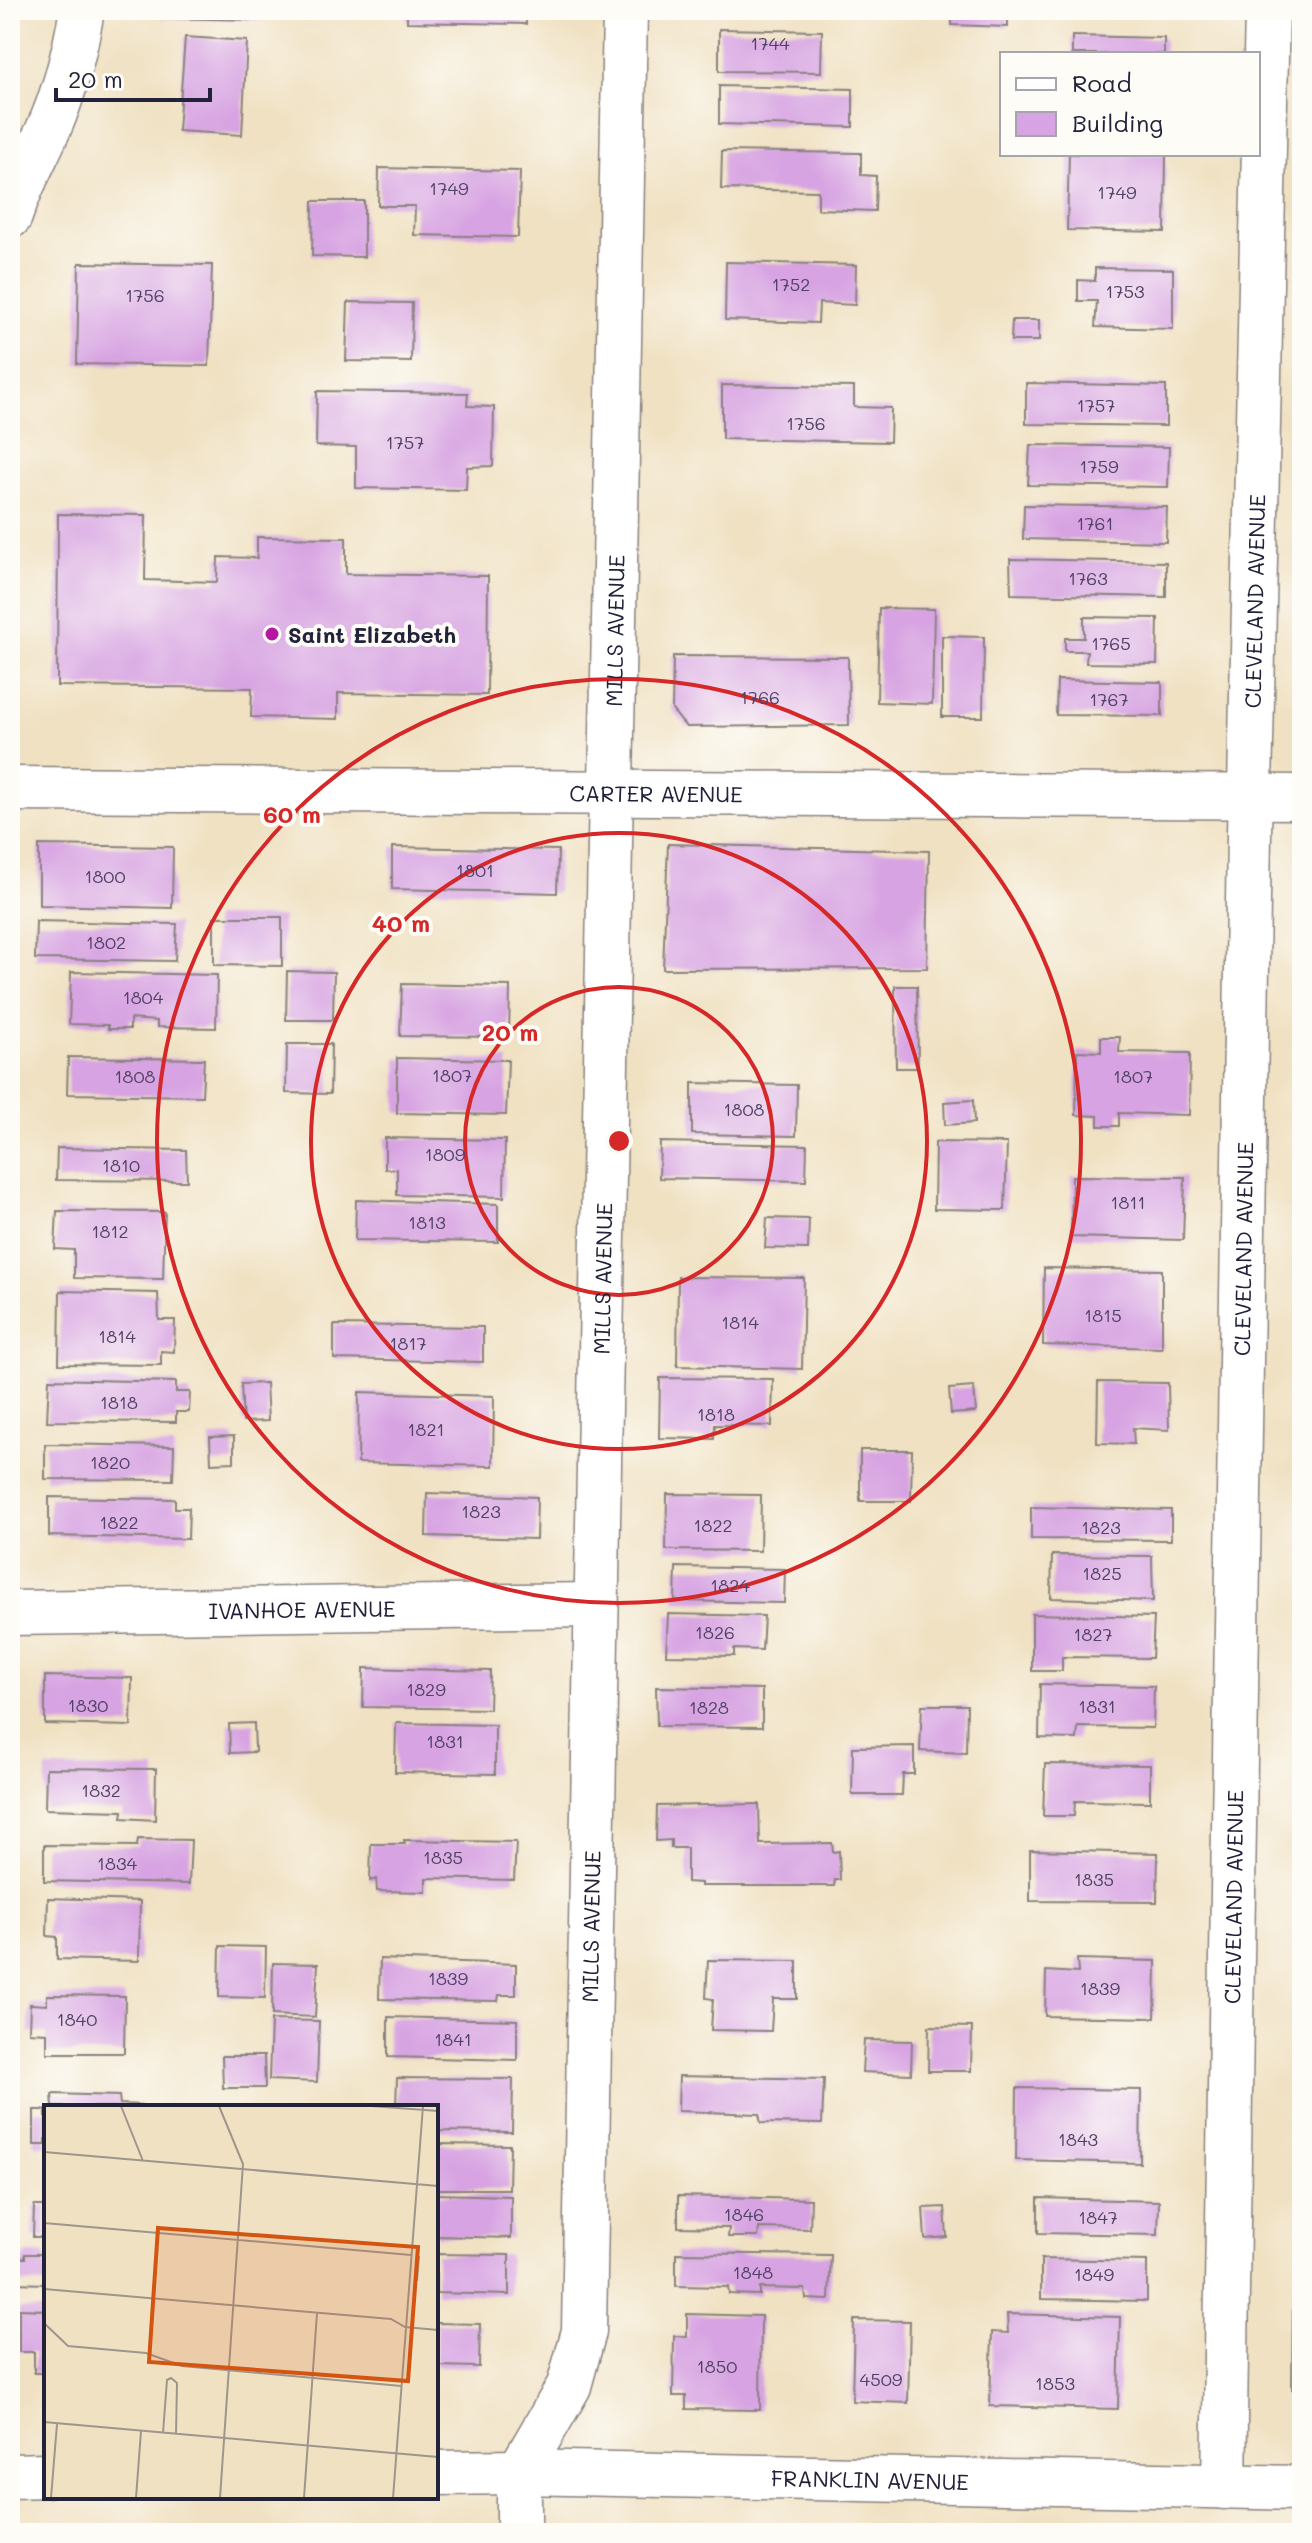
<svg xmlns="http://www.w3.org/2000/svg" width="1312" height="2543" viewBox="0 0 1312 2543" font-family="Mali,sans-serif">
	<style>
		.building { fill: #d7a3e2 }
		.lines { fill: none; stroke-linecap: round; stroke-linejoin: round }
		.minor-casing { stroke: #89827e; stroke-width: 47 }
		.minor { stroke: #fff; stroke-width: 44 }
		.ring { fill: none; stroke: #d62828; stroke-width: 4 }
		.poi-dot { fill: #b5179e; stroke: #fdfcf7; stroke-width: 3 }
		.labels { text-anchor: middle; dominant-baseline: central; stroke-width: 8; stroke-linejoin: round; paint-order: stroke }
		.number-label { font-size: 18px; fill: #4f4265 }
		.street-label { font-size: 22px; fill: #22223b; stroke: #fdfcf7 }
		.poi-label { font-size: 22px; font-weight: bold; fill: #22223b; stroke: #fdfcf7; text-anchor: start }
		.inset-road { fill: none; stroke: #9e958c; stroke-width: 2 }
		.view { fill: #d45411; fill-opacity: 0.15; stroke: #d45411; stroke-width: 4 }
		.inset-edge { fill: none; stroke: #22223b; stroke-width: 4 }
		.centre { fill: #d62828; stroke: #fdfcf7; stroke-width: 4 }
		.ring-label { font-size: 24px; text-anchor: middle; font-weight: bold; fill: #d62828; stroke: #fdfcf7; stroke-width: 8; stroke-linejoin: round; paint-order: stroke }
	</style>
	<rect width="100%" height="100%" fill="#fdfcf7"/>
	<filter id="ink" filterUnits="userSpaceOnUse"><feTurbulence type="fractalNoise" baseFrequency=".0125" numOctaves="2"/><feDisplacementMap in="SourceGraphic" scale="16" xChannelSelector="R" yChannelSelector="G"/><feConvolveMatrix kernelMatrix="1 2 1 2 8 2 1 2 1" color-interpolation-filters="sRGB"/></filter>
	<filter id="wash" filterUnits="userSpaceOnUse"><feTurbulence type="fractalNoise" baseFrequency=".006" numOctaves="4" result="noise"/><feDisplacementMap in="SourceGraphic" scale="32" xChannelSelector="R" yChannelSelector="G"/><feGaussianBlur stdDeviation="1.8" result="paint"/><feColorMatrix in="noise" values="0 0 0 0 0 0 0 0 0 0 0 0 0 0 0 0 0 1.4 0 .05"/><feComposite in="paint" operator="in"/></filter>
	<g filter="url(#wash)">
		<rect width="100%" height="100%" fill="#f0e1c2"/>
		<g id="blocks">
			<path class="building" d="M161,10H263V20L161,18Z
				M407,10H526V24L407,22Z
				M952,10H1008V27L952,25Z
				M719,29L822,31L821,72L719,71Z
				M1072,36L1164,38V54H1072Z
				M185,37L247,41L242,135L178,131Z
				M719,86L853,89V127L719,124Z
				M722,151L861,153V175L876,176L875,211L818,209V191L721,189Z
				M1069,154H1166L1165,232L1067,230Z
				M379,168L520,171L518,237L414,235L415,206H378Z
				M313,201H364V257L312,256Z
				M726,262L856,265L855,305L819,303L818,323L725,320Z
				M79,263L212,265L209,366L77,364Z
				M1095,268L1173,269V329L1095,327L1097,301H1078V280L1095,281Z
				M348,302L412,303L411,362L346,361Z
				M1012,320H1039V341H1011Z
				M1026,383L1166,386V426L1026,424Z
				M722,385L854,387V407L891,408L890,442L722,439Z
				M317,391L468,393L467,406L494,407L493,466L467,467L466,490L356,488V447L316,446Z
				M1030,445L1169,447L1168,487L1028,485Z
				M1024,505L1167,507L1166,542L1023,539Z
				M58,514L146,515L145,580L217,582L218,557L257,558V537L346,538V574L488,576L487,695L338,693V719L251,717L252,688L57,686Z
				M1010,559L1166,562V597L1011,594Z
				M879,608L934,609L932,704L877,702Z
				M1084,617L1158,618L1157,664L1086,663L1087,651H1065V638H1084Z
				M942,636L984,637L983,717H942Z
				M673,656L848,657L849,725L686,727L672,710Z
				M1057,680L1162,682V716L1056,715Z
				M668,844L929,851L927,968L663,969Z
				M39,845L173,847L172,908L39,905Z
				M392,847L558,850L557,893L392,889Z
				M214,917H282V966L214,965Z
				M36,921L177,924L175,961L35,959Z
				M287,971L334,972L333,1020H286Z
				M71,972L217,975L216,1028L157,1027V1021L130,1019V1029H108V1025L69,1024Z
				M402,984L510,986L509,1037L400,1036Z
				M895,986H917L918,1068H896Z
				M1101,1037H1120L1119,1052L1190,1053L1189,1115L1119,1113V1126H1098V1116L1076,1115L1077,1051L1101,1052Z
				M287,1044H331L330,1094L286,1093Z
				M68,1057L204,1059L202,1096L67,1094Z
				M397,1058L508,1060L506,1115L397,1113Z
				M692,1083L797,1085L796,1136L692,1134Z
				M973,1100L974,1123L945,1125L944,1102Z
				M385,1138L505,1140L504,1197L397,1195V1169H385Z
				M660,1142L807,1145L806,1181L659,1178Z
				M935,1142L1007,1143L1005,1210L934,1209Z
				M57,1148L186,1150L187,1181L56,1180Z
				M1072,1176L1185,1177L1183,1240L1071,1237Z
				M356,1200L498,1204V1242L355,1240Z
				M57,1211L165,1212L163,1279L74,1278V1250L55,1249Z
				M767,1218L809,1219L808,1249L765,1248Z
				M1044,1268L1162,1270V1348L1043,1345Z
				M678,1277L804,1278L802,1369L677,1366Z
				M60,1291L158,1293L159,1320H175L174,1352L161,1351V1365L59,1364Z
				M334,1325L483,1327V1362L334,1359Z
				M660,1378L773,1379L772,1426L715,1425L714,1439L659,1438Z
				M49,1379L176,1382V1392H190L189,1412H176V1422L47,1421Z
				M1098,1382L1168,1383L1169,1430L1133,1428L1134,1444L1097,1443Z
				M266,1383L268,1421L243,1422L241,1384Z
				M974,1387L976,1412L951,1414L949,1389Z
				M359,1392L494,1396L493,1466L358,1463Z
				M234,1436V1462L211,1463L210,1437Z
				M45,1444L174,1446L173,1480L45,1479Z
				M860,1450H912L911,1501H860Z
				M427,1493L537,1497L536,1539L426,1536Z
				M667,1494L761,1495L760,1551L666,1550Z
				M49,1497L175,1499V1508H189L188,1539L49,1536Z
				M1031,1507L1171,1510V1540L1031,1539Z
				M1052,1555L1152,1556L1153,1601L1051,1598Z
				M676,1567L785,1569L784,1603L675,1601Z
				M668,1614L764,1616L762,1650L734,1649V1656L666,1655Z
				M1032,1614L1154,1617L1152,1658L1062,1657V1671H1032Z
				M364,1668L490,1671L489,1709L363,1707Z
				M45,1676L132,1678L131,1726L45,1724Z
				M1040,1684L1154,1686L1153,1728L1078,1727L1077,1739L1039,1738Z
				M656,1687L762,1689V1727L657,1726Z
				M922,1705H967L966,1753L920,1751Z
				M254,1723L255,1752L230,1753L229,1724Z
				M396,1723L495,1725V1774L395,1772Z
				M914,1746V1774H903L902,1795H852L853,1747Z
				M1045,1764L1150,1765V1802L1075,1801L1074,1816H1043Z
				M46,1768L156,1769L155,1820L122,1818L123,1811L45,1809Z
				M759,1804L760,1844L832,1843L833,1852L839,1851L840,1880H835L834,1886H701V1883L687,1882V1848H671V1840L656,1841L657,1806Z
				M138,1839L191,1840L189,1884L44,1881V1845L137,1846Z
				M404,1840L516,1842L514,1880L426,1878V1892L377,1891L376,1879L370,1881L371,1844H405Z
				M1030,1850L1158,1853L1157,1902L1030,1901Z
				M48,1898L140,1901L139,1961L57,1959V1937L47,1936Z
				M220,1946L266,1947L265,1998L219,1997Z
				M380,1959L516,1964V1995H499L498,2001L379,1999Z
				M1077,1959L1156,1961L1155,2018L1045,2016L1046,1971L1078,1973Z
				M708,1960L797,1961V1999H773L771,2031L711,2030L713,1999L706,1998Z
				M273,1963L318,1964L315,2017L272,2015Z
				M47,1995L125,1996L124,2053H47V2033L29,2032L30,2004L47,2005Z
				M388,2017L517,2020V2060L388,2057Z
				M271,2020L319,2021L317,2082L269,2080Z
				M929,2026L972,2027L971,2071H928Z
				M864,2040L912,2041L911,2074L862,2072Z
				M222,2056H264L265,2088H223Z
				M679,2076L824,2079L822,2124L761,2123L759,2114L678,2111Z
				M397,2078L513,2079L512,2132L436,2131V2107H396Z
				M1017,2088L1141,2090L1140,2163L1016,2160Z
				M52,2094L119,2096L120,2104L141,2105V2107H53Z
				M34,2110H46V2145H34Z
				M436,2144L510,2145L509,2189H436Z
				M436,2194L511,2196V2238L436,2236Z
				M678,2196L811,2199L810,2229L759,2228L758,2237H728L729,2228L678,2227Z
				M1038,2198L1159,2201L1158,2235L1038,2233Z
				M34,2206H46V2237H33Z
				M945,2207L947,2237L925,2239L923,2208Z
				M676,2253L831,2255L829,2300L806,2299L805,2289L760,2288V2295L729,2294L728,2287L676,2286Z
				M25,2254H46V2284L14,2283L16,2258H25Z
				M436,2254L509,2255V2295L436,2293Z
				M1041,2259L1147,2261V2301L1041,2299Z
				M1293,2290L1302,2291V2390L1292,2389Z
				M19,2309L46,2310V2373H34V2352H19Z
				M687,2314L761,2316L760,2410L686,2409V2396H673L674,2336L687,2337Z
				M1007,2314L1120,2317L1118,2409L990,2406L992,2332L1008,2333Z
				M854,2320L910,2321L908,2403L852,2401Z
				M436,2323L480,2324L479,2367L436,2366Z"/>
		</g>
	</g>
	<g filter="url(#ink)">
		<use href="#blocks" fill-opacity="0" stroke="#89827e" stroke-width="2"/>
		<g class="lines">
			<g class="minor-casing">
				<g id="minor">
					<path d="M10,216C20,186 35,159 48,130C65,93 75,50 82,10"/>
					<path id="s1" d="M10,789L1302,797"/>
					<path id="s2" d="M10,1613L594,1605"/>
					<path id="s3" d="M436,2473L519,2472L1302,2488"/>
					<path d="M10,2476L46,2475"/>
					<path id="s4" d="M1224,2487L1249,834L1267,10"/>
					<path id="s5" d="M519,2533V2472L569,2386L584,2331C595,1557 613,784 625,10"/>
				</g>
			</g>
			<use href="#minor" class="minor"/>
		</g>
	</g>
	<g class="ring">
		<circle cx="619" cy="1141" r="154"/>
		<circle cx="619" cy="1141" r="308"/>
		<circle cx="619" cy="1141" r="462"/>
	</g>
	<circle class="poi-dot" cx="272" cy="634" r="8"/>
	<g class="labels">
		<g class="number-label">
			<text x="770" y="43">1744</text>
			<text x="449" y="188">1749</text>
			<text x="1117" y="192">1749</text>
			<text x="791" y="284">1752</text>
			<text x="1125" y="291">1753</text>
			<text x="145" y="295">1756</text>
			<text x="1096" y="405">1757</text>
			<text x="806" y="423">1756</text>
			<text x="405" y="442">1757</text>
			<text x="1099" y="466">1759</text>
			<text x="1095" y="523">1761</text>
			<text x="1088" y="578">1763</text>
			<text x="1111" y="643">1765</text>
			<text x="760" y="697">1766</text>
			<text x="1109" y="699">1767</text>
			<text x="475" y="870">1801</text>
			<text x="105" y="876">1800</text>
			<text x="106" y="942">1802</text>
			<text x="143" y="997">1804</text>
			<text x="452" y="1075">1807</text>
			<text x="135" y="1076">1808</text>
			<text x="1133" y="1076">1807</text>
			<text x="744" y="1109">1808</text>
			<text x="445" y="1154">1809</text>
			<text x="121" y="1165">1810</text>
			<text x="1128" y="1202">1811</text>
			<text x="427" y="1222">1813</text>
			<text x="110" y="1231">1812</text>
			<text x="1103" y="1315">1815</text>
			<text x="740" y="1322">1814</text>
			<text x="117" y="1336">1814</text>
			<text x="408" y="1343">1817</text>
			<text x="119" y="1402">1818</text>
			<text x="716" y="1414">1818</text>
			<text x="426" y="1429">1821</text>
			<text x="110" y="1462">1820</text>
			<text x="481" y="1511">1823</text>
			<text x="119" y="1522">1822</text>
			<text x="713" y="1525">1822</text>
			<text x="1101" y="1527">1823</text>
			<text x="1102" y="1573">1825</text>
			<text x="730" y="1585">1824</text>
			<text x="715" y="1632">1826</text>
			<text x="1093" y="1634">1827</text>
			<text x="426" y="1689">1829</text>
			<text x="88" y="1705">1830</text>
			<text x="1097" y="1706">1831</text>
			<text x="709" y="1707">1828</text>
			<text x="445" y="1741">1831</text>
			<text x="101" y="1790">1832</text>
			<text x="443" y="1857">1835</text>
			<text x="117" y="1863">1834</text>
			<text x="1094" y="1879">1835</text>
			<text x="448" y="1978">1839</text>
			<text x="1100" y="1988">1839</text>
			<text x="77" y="2019">1840</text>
			<text x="453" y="2039">1841</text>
			<text x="1078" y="2139">1843</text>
			<text x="744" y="2214">1846</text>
			<text x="1098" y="2217">1847</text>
			<text x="753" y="2272">1848</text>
			<text x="1094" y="2274">1849</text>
			<text x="717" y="2366">1850</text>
			<text x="881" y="2379">4509</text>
			<text x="1055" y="2383">1853</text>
		</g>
		<g class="street-label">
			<text stroke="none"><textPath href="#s4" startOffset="1886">CLEVELAND AVENUE</textPath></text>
			<text stroke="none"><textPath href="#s5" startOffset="1918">MILLS AVENUE</textPath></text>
			<text stroke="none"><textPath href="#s1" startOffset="646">CARTER AVENUE</textPath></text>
			<text stroke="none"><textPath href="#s4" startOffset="1238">CLEVELAND AVENUE</textPath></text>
			<text stroke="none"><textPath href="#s5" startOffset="1270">MILLS AVENUE</textPath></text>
			<text stroke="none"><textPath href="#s2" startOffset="292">IVANHOE AVENUE</textPath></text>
			<text stroke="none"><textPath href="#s4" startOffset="590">CLEVELAND AVENUE</textPath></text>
			<text stroke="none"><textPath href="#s5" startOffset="622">MILLS AVENUE</textPath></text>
			<text stroke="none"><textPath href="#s3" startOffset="434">FRANKLIN AVENUE</textPath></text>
		</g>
		<g class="poi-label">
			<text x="288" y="634">Saint Elizabeth</text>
		</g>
	</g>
	<g transform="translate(44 2105)">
		<rect width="394" height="394" fill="#f0e1c2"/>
		<path class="inset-road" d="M77,1L99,56M175,1L199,59L176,393M327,1L394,6M0,47L394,81M0,118L367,150M373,176L375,151M0,184L347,214L361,222L394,225M0,218L24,241L102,248L138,261L357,281M0,317L394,352M119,328L123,275L127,273L133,278L132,329M7,393L13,319M92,393L97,326M260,393L273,208M349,393L379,1"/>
		<path class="view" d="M114,123L374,142L364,276L105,257Z"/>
		<rect width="394" height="394" class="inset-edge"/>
	</g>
	<circle cx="619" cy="1141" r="12" class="centre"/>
	<g class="ring-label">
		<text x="292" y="823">60 m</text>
		<text x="401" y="932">40 m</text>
		<text x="510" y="1041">20 m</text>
	</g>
	<rect width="1312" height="2543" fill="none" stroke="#fdfcf7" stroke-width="40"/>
	<rect x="1000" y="52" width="260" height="104" fill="#fdfcf7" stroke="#a5a5ac" stroke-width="2"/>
	<rect x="1016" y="78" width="40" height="12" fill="#ffffff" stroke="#a5a5ac" stroke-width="2"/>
	<text x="1072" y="92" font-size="24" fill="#22223b">Road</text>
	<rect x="1016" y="112" width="40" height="24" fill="#d7a3e2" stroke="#a5a5ac" stroke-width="2"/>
	<text x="1072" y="132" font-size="24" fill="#22223b">Building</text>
	<path d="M56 88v12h154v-12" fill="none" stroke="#22223b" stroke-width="4"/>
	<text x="68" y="88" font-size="24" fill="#22223b" stroke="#fdfcf7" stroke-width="6" paint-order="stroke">20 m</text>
</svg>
